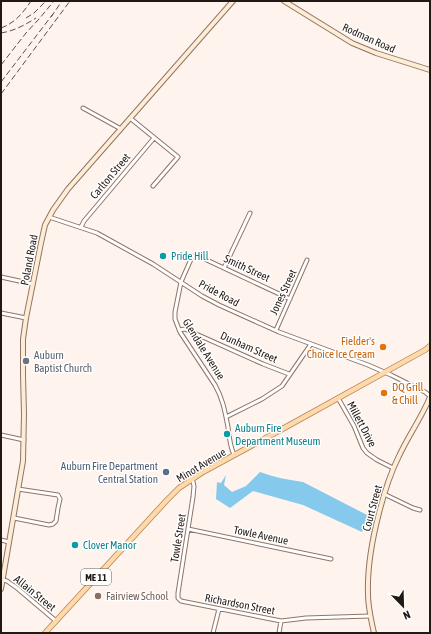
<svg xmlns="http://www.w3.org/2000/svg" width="431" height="634" viewBox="0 0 431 634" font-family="'Asap Condensed',sans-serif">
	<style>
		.water { fill: #85c9ec }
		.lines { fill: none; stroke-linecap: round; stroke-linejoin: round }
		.street-casing { stroke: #8d7569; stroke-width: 5 }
		.secondary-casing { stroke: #8d7569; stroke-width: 6 }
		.primary-casing { stroke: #b28652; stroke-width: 6 }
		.street { stroke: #fff; stroke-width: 3 }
		.secondary { stroke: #ffecd5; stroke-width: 4 }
		.primary { stroke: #ffd9ac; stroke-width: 4.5 }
		.rail { stroke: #5a504b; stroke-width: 1; stroke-dasharray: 6 3; stroke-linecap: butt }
		.culture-dot { fill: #0f9aa8; stroke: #fff; stroke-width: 1.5 }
		.food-dot { fill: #e8710a; stroke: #fff; stroke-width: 1.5 }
		.worship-dot { fill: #6b7280; stroke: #fff; stroke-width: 1.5 }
		.service-dot { fill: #5c6f8a; stroke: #fff; stroke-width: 1.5 }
		.education-dot { fill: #8d6e63; stroke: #fff; stroke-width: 1.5 }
		.labels { text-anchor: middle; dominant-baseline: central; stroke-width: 3; stroke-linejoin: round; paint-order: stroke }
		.shield { fill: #fff; stroke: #655e5a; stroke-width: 1 }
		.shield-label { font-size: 10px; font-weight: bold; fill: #231914 }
		.street-label { font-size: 11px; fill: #231914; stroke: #fff }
		.culture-label { font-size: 11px; fill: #0d838f; stroke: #fff; text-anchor: start }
		.food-label { font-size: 11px; fill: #c56008; stroke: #fff; text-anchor: end }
		.worship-label { font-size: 11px; fill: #5b616d; stroke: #fff; text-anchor: start }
		.service-label { font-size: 11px; fill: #4e5e75; stroke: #fff; text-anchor: end }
		.education-label { font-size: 11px; fill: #785e54; stroke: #fff; text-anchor: start }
	</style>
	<rect width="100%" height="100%" fill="#fef3ed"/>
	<path class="water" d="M260,472C274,477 288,480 303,482L369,516L362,532L303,505L253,491L230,508L216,499L217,482L221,483L226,475L224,485L232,492L246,486Z"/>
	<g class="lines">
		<g class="street-casing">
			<path id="street" d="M83,108L121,129
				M130,118L178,157L153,186
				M49,217L97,233L153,264L202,296L219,305L279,332L368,365L391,375L425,392L430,396
				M81,227L84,221L154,138
				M224,268L250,213
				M1,277L33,284
				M1,313L26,318
				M179,330L185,329L263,364L289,374
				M276,330L307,260
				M338,398L354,426L363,448L367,453L377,460L393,468
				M226,417L262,399L282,386L311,344
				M1,435L24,440
				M234,455C230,446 229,437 228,427C225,412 223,399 215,385L180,332L175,319V312L181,282L192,257L196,255L290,299
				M192,478L194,486L193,497L178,593V598L181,601L281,621L306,618L370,616
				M384,494L413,508L420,510
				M14,518L49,525L53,524L56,521L58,508L60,499L58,495L18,489
				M188,529L331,559
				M1,540L9,542
				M3,580L7,581L17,588L56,621
				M213,633L219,609
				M279,633L281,621"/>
		</g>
		<g class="secondary-casing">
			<path id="secondary" d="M284,1L352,43L376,53L430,70
				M1,589L23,461L24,414L23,375V339L26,318L41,243L45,225L53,210L68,189L233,1
				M374,633C371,620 368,607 368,594C367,566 372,540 379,513C384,493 390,474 399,456C408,436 422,417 430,397"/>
		</g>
		<g class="primary-casing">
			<path id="primary" d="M45,633L167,500L179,488L203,472L286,427L425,350L430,346"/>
		</g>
		<use href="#street" class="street"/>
		<use href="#secondary" class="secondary"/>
		<use href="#primary" class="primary"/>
		<path class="rail" d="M51,17L62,1
			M26,18L34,13L46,1
			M1,28C15,23 23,13 31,1
			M1,33C14,31 25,25 36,18
			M1,65L26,33L39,19L54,1
			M1,82L53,14
			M1,94L70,1"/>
	</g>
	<g class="culture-dot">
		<circle cx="163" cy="256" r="4"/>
		<circle cx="227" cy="434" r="4"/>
		<circle cx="75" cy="545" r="4"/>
	</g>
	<g class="food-dot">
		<circle cx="383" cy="347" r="4"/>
		<circle cx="384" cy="393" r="4"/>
	</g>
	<circle class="worship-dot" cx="26" cy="361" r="4"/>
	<circle class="service-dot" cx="166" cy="472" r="4"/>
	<circle class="education-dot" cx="98" cy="596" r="4"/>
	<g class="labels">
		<rect class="shield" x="81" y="569" width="30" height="16" rx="3"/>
		<g class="shield-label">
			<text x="96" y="577">ME 11</text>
		</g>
		<g class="street-label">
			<text transform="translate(369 38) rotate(24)">Rodman Road</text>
			<text transform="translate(110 176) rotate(-50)">Carlton Street</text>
			<text transform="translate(29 260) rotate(-79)">Poland Road</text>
			<text transform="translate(247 268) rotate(25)">Smith Street</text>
			<text transform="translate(283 292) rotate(-65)">Jones Street</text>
			<text transform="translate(219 293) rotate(28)">Pride Road</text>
			<text transform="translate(249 347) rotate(24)">Dunham Street</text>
			<text transform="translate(204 349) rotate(58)">Glendale Avenue</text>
			<text transform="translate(362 424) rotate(62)">Millett Drive</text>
			<text transform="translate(201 465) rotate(-31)">Minot Avenue</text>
			<text transform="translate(372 508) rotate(-75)">Court Street</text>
			<text transform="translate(261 535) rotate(12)">Towle Avenue</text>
			<text transform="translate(178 538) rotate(-81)">Towle Street</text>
			<text transform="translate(35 593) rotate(39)">Allain Street</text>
			<text transform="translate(240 604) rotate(11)">Richardson Street</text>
		</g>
		<g class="culture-label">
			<text x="171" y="256">Pride Hill</text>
			<text x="235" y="428">Auburn Fire<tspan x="235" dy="13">Department Museum</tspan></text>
			<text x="83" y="545">Clover Manor</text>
		</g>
		<g class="food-label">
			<text x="375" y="341">Fielder's<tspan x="375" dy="13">Choice Ice Cream</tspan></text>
			<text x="392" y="387" text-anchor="start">DQ Grill<tspan x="392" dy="13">&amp; Chill</tspan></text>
		</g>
		<g class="worship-label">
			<text x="34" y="355">Auburn<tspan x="34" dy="13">Baptist Church</tspan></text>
		</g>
		<g class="service-label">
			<text x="158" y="466">Auburn Fire Department<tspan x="158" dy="13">Central Station</tspan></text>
		</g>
		<g class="education-label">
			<text x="106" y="596">Fairview School</text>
		</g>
	</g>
	<rect width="431" height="634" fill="none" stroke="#231914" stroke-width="4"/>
	<g transform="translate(403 606) rotate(157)" stroke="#ffffff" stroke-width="3" paint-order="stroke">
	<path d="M0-3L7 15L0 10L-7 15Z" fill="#231914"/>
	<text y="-6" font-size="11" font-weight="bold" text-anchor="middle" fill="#231914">N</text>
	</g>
</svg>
